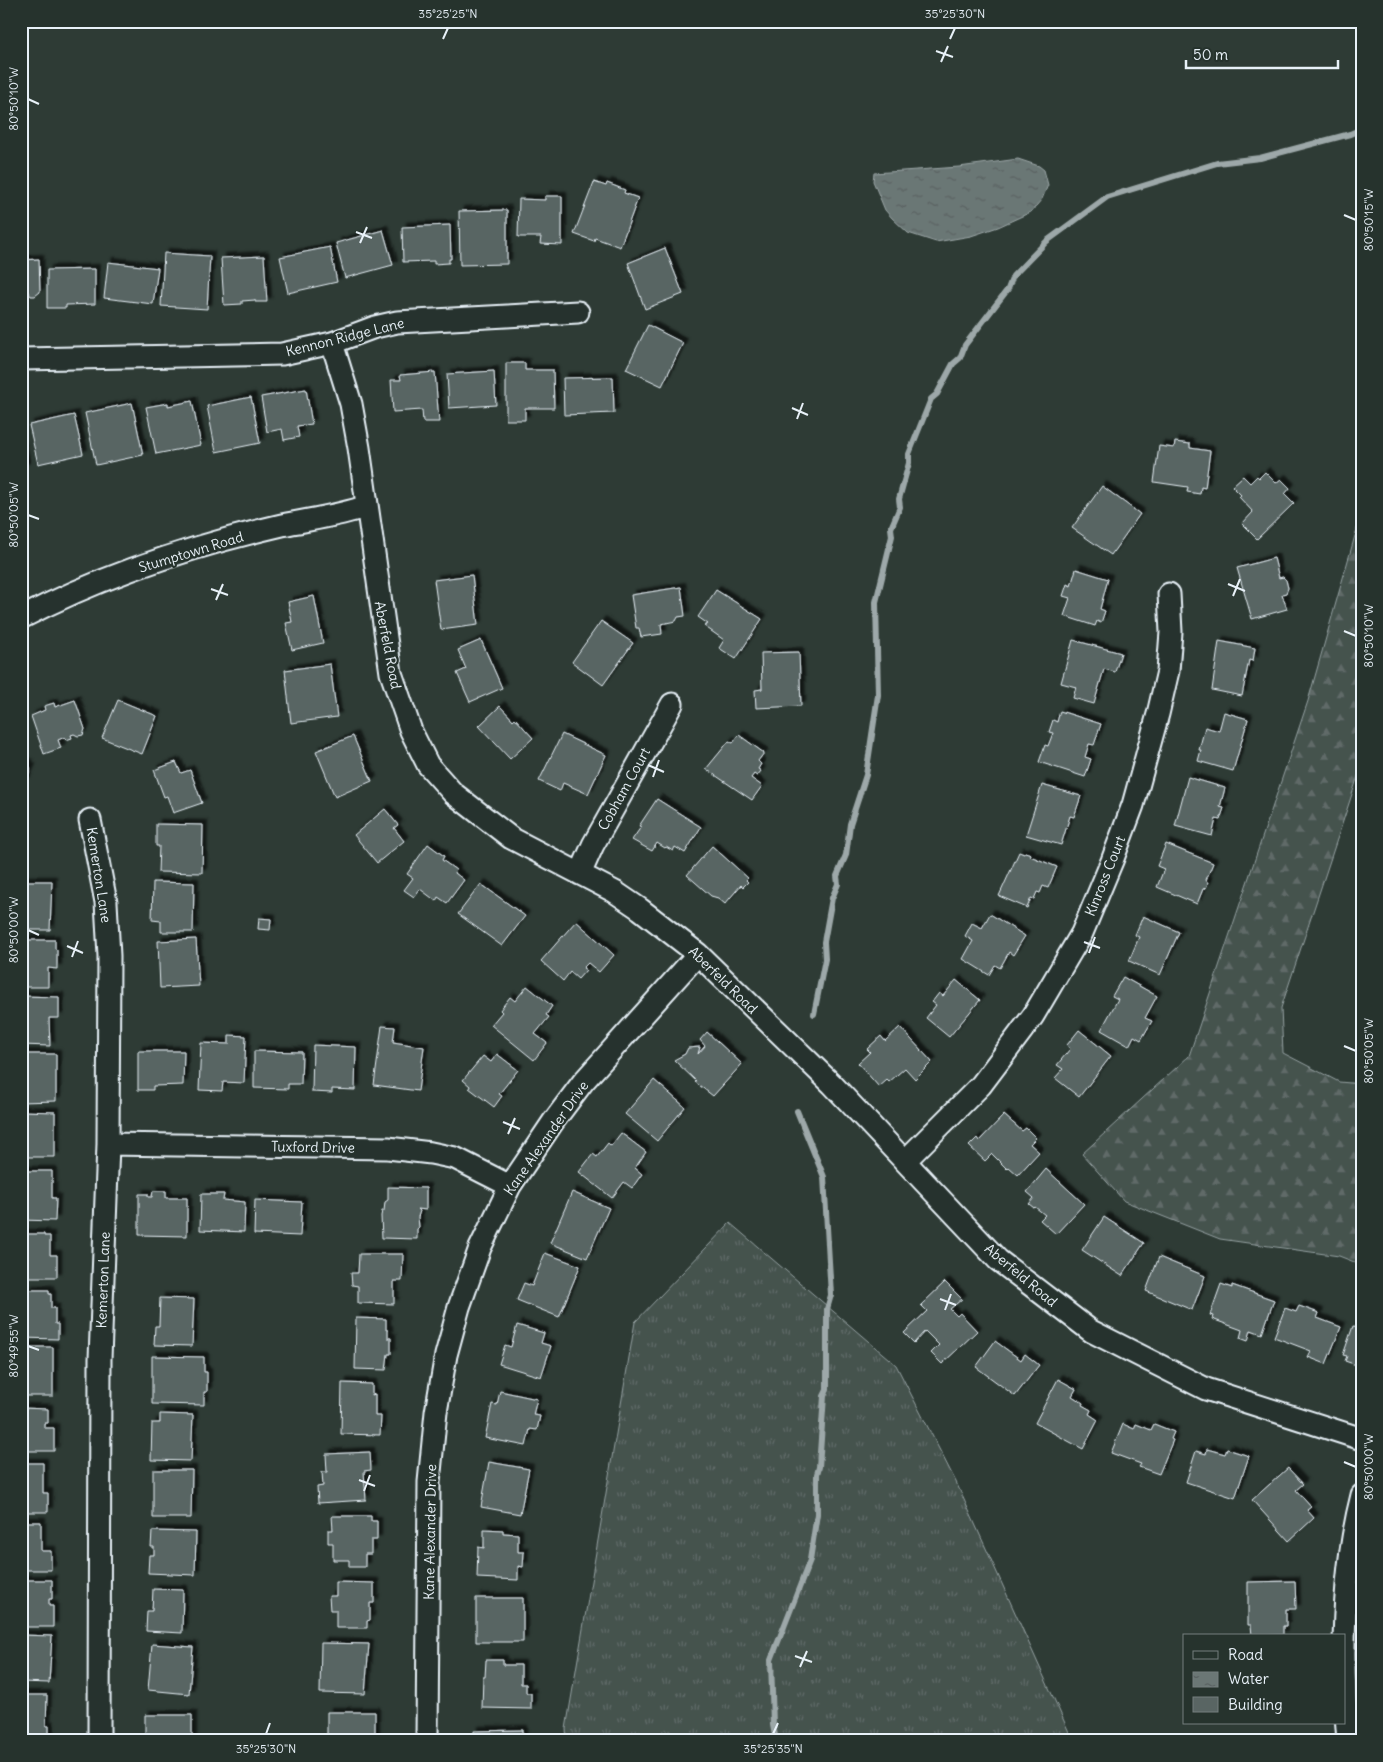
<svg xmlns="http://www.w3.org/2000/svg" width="1383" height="1762" viewBox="0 0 1383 1762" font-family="Delius,sans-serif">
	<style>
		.grass { fill: url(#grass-tufts); stroke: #96a2a3 }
		.forest { fill: url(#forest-firs); stroke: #96a2a3 }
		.water { fill: url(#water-ripples); stroke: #9da8a9 }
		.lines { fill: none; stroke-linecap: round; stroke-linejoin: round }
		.stream { stroke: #9da8a9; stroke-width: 6 }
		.building { fill: #596563; stroke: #e8f1f8; filter: url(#shadow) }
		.street-casing { stroke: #e8f1f8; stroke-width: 25 }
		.street { stroke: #26332d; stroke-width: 21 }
		.ticks { fill: none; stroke: #e8f1f8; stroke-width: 2 }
		.labels { text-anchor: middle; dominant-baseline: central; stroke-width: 4.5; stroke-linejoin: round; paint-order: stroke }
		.street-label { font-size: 14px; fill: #e8f1f8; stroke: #26332d }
		.neatline { fill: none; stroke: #e8f1f8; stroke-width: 2 }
		.ticks-label { font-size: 12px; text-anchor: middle; fill: #e8f1f8 }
	</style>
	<defs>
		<pattern id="grass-tufts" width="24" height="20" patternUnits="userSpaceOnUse" patternTransform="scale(1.25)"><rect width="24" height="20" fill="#45524e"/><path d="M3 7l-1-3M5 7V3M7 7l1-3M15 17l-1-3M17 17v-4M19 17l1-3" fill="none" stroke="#606b68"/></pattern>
		<pattern id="forest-firs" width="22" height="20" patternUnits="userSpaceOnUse" patternTransform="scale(1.25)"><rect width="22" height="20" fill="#45524e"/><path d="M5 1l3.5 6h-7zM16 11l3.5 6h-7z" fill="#606b68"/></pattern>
		<pattern id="water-ripples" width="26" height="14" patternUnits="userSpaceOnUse" patternTransform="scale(1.25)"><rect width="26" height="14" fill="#6b7775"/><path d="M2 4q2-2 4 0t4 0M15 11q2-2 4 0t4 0" fill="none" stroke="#586060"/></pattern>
		<filter id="shadow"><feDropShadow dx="4.5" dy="-4.5" stdDeviation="1" flood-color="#0009"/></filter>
	</defs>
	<rect width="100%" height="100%" fill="#2e3b35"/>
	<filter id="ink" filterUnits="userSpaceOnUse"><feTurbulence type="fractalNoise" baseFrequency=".02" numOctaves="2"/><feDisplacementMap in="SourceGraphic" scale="10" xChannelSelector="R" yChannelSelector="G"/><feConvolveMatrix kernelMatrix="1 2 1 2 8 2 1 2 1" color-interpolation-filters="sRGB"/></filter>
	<g filter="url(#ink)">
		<path class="grass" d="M730,1223L896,1365L956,1482L1073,1741H567L566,1729L635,1322Z"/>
		<path class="forest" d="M1362,511V764L1281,1008L1283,1053L1339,1082L1362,1084V1265L1339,1256L1220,1239L1124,1201L1082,1154L1189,1056L1308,701Z"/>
		<path class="water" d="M1018,159L1039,166L1044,170L1048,185L1042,199L1031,212L998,227L971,236L936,242L908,233L892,218L885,210L873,181L874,173L959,167Z"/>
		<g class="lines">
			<path class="stream" d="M814,1014L825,959L824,942L832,898L838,884L837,876L846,855L850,824L866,775L878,695L876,602L892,536L891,528L900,507L899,499L909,463V454L931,399L937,394L953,364L960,358L965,345L1008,289L1013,276L1047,241L1107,197L1217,163L1260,158L1350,134L1362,129
				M776,1741L773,1725L771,1660L810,1560L817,1514V1474L819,1467L824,1396L827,1390V1309L831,1295L824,1177L797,1111"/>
		</g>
		<path class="building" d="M594,182L606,186L607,183L625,190L624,193L638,198L620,247L595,238L594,241L574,234Z
			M545,196H562V245L540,244L541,237H518L519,199L545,200Z
			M507,210V264L460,265L459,211Z
			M450,225L451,259H449V263L434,264V261L403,262L402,227Z
			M383,230L393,265L345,278L336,243Z
			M330,247L337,282L288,293L280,257Z
			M665,248L683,294L645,309L628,263Z
			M164,253L210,256L207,309L161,306Z
			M264,256L267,302H255V300L242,301V304L224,305L221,258Z
			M39,259L40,292L35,296H31L28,292H25V296H21V260Z
			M108,262L158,268L153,304L104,298Z
			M95,269V304L66,305V308H47V270Z
			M648,325L683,343L662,386L626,369Z
			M506,363H525V370H553L554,408H525V420H506Z
			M494,371L496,405L449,408L447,374Z
			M435,372L439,422H423L422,410L393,412L391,380H401L400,375Z
			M613,377L614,413L564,415L563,378Z
			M306,389L312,424L297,426L299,437L284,440L282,429L267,432L261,397Z
			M251,397L260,443L216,452L207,406Z
			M192,401L201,445L156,454L146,407L168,403V406Z
			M132,403L143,455L96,465L85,413Z
			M74,415L83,454L38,464L29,425Z
			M1175,442L1190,444V448L1210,451L1205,488L1201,487L1200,494L1187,492L1188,487L1154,482L1159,446L1174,448Z
			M21,446L26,467L21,468Z
			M1265,472L1276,483L1281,479L1290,488L1285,494L1294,503L1257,539L1242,524L1253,512L1239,497L1241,495L1232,486L1243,476L1250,483L1257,476L1259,478Z
			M1102,486L1140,514L1111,555L1072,528Z
			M1274,558L1279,578L1283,577L1286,580L1288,588L1286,593L1282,594L1287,609L1252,619L1237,568Z
			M1076,569L1108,579L1100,609L1105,611L1101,623L1097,621L1095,626L1064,616L1070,598L1063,596L1067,584L1071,586Z
			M472,575L478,625L441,630L434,580Z
			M681,587L685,616L678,617L676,621L661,624L662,634L641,637L639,628H636L631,595Z
			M716,590L762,619L736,659L719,648L724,640L704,626L708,624L698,617Z
			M314,596L323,643L292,650L286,623L292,622L288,602Z
			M601,621L633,643L603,685L572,662Z
			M481,640L502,688L470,702L457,673L466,669L458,650Z
			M1073,640L1121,653L1115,672L1104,669L1094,704L1073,698L1076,687L1061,683Z
			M1219,641L1255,648L1253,661L1249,660L1242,696L1212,690Z
			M799,652L801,706L756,708L755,690L762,689L761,653Z
			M330,664L337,717L291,723L285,670Z
			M75,700L85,729L83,735L78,736L74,734L71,735L72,738L66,740L65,737L58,740L61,748L44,754L31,716L45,710L44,706L54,703L55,707Z
			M118,700L157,716L142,754L102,738Z
			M500,706L513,720L515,718L533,738L510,759L479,726Z
			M1060,711L1101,724L1094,745L1089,744L1085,757L1091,759L1085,777L1039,762L1045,745L1048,746L1053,733L1049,732L1053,720L1057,722Z
			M1224,712L1248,719L1233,771L1198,761L1201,750H1199L1205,727L1219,731Z
			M562,734L606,755L588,794L563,783L560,791L539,781Z
			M739,735L764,753L758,761L761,764L758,769L761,771L757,776L754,774L751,778L762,786L752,800L706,769L729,741L733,743Z
			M353,736L372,781L335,797L316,751Z
			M21,761L29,765L28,767L31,768L25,782L21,780Z
			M176,762L181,773L190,770L202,803L173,813L167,796L164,797L154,770Z
			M1188,777L1225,788L1220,807L1224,808L1220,820L1216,819L1212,836L1175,826Z
			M1042,785L1081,796L1074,817L1070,816L1061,845L1026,835Z
			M657,799L701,827L685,853L675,847L673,851L666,847L665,848L657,843L652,851L632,840L641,827L639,826Z
			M385,809L398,825L394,828L404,841L377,863L354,835Z
			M156,824L203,825L202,873L158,872L159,846H156Z
			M428,844L444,856L442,860L456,870L455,873L464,880L447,903L438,897L436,901L420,889L414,897L404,890L413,878L407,874Z
			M1166,844L1213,863L1206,880L1208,883L1206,888L1203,889L1197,904L1157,887L1164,869L1157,866Z
			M712,846L748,878L746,880L748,882L743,887L741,885L725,904L718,898L711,896L687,875Z
			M1019,852L1024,854L1025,852L1031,854L1030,856L1057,867L1048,888L1043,886L1040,893L1037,892L1034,899L1031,898L1027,908L999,896Z
			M21,881H52L50,930H21Z
			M153,882L194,883L193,932H161V921L152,920Z
			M481,884L525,916L502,946L458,914Z
			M990,914L1025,936L1013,955L1009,952L1000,968L995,965L989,975L963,959L973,941L965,936L972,923L982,928Z
			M1143,916L1179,932L1160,975L1129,961L1139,937L1135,935Z
			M259,918L271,919L270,930L258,929Z
			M576,921L614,955L599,972L588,963L583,968L586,970L578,979L570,972L563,981L541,961Z
			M196,939L199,986L160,988L158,941Z
			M21,940H55V949L57,950V969L48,968V987H21Z
			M1123,977L1157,996L1145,1018L1152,1021L1141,1040L1134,1036L1129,1046L1101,1030L1118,999L1112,996Z
			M956,980L980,1000L949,1037L926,1018L936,1005L932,1002L939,993L943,996Z
			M527,986L552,1006L546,1015L549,1017L535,1034L547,1043L534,1060L491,1025L502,1012L500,1010L510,997L515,1001Z
			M21,996L59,997V1018H49L50,1046L21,1045Z
			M382,1026L395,1027L393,1042L424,1047L418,1091L374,1085Z
			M900,1027L932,1062L915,1079L905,1068L889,1082L887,1080L879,1087L858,1063L870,1052L867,1049L881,1036L885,1041Z
			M1079,1030L1111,1056L1079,1097L1055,1078L1063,1069L1057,1065L1070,1049L1067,1045Z
			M707,1032L742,1064L713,1096L695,1082L696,1081L674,1060L685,1054L688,1048L700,1047L698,1054L705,1046L700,1040Z
			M229,1035L246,1036L244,1083L223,1082L222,1091L199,1090L201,1043L229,1044Z
			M313,1045L356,1047L355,1090L332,1089V1093L312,1092Z
			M138,1051H184L183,1085L153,1086V1090H138Z
			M254,1051L302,1052L301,1084H288V1089L254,1088Z
			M21,1054H56V1101L21,1102Z
			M497,1054L518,1070L499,1094L502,1096L494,1107L469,1088L470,1086L463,1080L483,1056L491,1062Z
			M654,1080L685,1107L657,1141L625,1114Z
			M21,1111L55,1112V1157H21Z
			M1004,1115L1022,1131L1026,1128L1036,1138L1030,1144L1039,1152L1018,1175L1009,1167L1007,1169L992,1154L985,1161L969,1146L977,1138L979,1141Z
			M621,1133L646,1152L635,1168L642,1174L632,1188L624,1182L612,1198L579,1172L593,1154L597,1157L608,1143L611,1146Z
			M1046,1169L1084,1204L1056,1234L1040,1220L1045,1215L1035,1207L1034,1208L1029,1204L1034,1198L1027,1192Z
			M21,1171H52V1198H56L55,1221L21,1220Z
			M388,1187L426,1188V1210L418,1209L420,1211L418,1217L419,1227L417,1229V1239L382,1238L381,1216L382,1211H384L385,1202L388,1200Z
			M153,1191H166V1198H187V1236L139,1235V1194H148V1197H152Z
			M572,1192L609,1208L587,1258L550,1243Z
			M201,1194H224L223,1200L245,1202L244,1232L200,1230Z
			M255,1200L302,1202L300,1236L254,1234Z
			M1104,1217L1144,1243L1122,1276L1082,1250Z
			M21,1234H44V1236H50V1255H57V1277H21Z
			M545,1253L580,1266L559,1317L517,1300L524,1283L532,1286Z
			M359,1254H403L402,1281H394V1304L358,1303V1286L352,1285L351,1273H358Z
			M1159,1257L1205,1276L1192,1310L1146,1291Z
			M945,1282L962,1299L950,1309L957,1316L960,1313L977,1331L942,1364L931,1353L939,1345L925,1331L914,1343L904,1333L927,1311L921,1305Z
			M1221,1284L1232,1288V1285L1274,1300L1262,1334L1251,1330L1248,1341L1240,1338L1242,1330L1212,1319L1213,1316L1210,1315Z
			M28,1290H49V1294H51V1308H55V1324H58V1339L22,1338L23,1307H27Z
			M160,1298L194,1299L192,1346L154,1345L155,1326H159Z
			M1299,1306L1319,1313L1317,1318L1341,1327L1326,1364L1308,1357L1311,1351L1274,1337L1285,1308L1296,1312Z
			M356,1318L386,1319V1330H388V1338H391V1354H388L386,1370L355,1369Z
			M517,1325L544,1333L541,1343L551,1346L541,1377L499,1364L505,1345L511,1347Z
			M1353,1326L1362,1328V1367L1345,1361L1347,1356L1343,1355Z
			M995,1341L1021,1360L1025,1354L1039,1365L1015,1396L976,1367Z
			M21,1347H53V1396H21Z
			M152,1356L204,1357V1372H207V1392H204V1405L152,1404Z
			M1058,1379L1076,1389L1072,1396L1083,1403L1082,1405L1091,1410L1089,1414L1098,1420L1083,1449L1035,1423Z
			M342,1383L372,1384V1395L375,1394V1416H381L380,1435L341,1434Z
			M500,1391L537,1399L533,1415L540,1416L537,1430L530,1429L526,1446L485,1438L492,1404L497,1405Z
			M21,1408L48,1409V1423H44V1428H54V1451H21Z
			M160,1414L193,1415L191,1461L151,1460L152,1423H160Z
			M1123,1424L1134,1429L1136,1424L1151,1430L1154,1424L1174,1432L1171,1439L1173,1440L1159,1474L1139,1467L1141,1464L1111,1453Z
			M1207,1449L1225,1454L1227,1449L1249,1456L1235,1498L1186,1482L1196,1451L1206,1454Z
			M370,1452L371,1470L364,1471L366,1500L318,1503L317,1487L323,1486L322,1472H327L326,1454Z
			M489,1462L529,1469L520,1514L481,1507Z
			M21,1463H43V1493H48V1512H21Z
			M1288,1468L1303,1484L1296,1490L1311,1507L1307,1510L1314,1518L1289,1541L1252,1500Z
			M153,1470H192L191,1518H153Z
			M332,1516H371V1521H377V1540H371V1554H365V1567H349V1560H333V1543H328V1530H333Z
			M21,1522H41V1551H51V1570H21Z
			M484,1529L503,1530V1533L518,1534V1552H524L523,1567L518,1566V1580L477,1578L478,1547L484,1548Z
			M152,1531L196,1532L195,1575L148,1573L149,1555H154V1547H151Z
			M21,1580H52V1599H49V1606H53V1627H21Z
			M1295,1581L1296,1609H1286V1626H1283V1635L1252,1636L1251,1625H1248V1582Z
			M336,1582L374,1583V1603H370V1620L367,1621V1628H336V1610H330L329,1596H336Z
			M153,1589L183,1590L182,1633L146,1631L147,1611H152Z
			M476,1598H523V1642H476Z
			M21,1635L52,1636L49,1683L21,1682Z
			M321,1643L369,1644L365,1694L320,1693Z
			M152,1644L193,1647L189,1694L148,1690Z
			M486,1660H503V1665H521V1684H526V1693H531V1709L482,1708L483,1677H485Z
			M21,1695H47L46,1726H49V1738H46V1741H21Z
			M327,1712H375V1741H327Z
			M145,1715H192V1741H145Z
			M523,1730V1741H474V1731Z"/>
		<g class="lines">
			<g class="street-casing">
				<path id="street" d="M332,343L351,404L359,448L391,673L411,731L428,765L453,793L511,838L615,892L640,909L698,954L832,1084L998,1260L1091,1331L1206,1389L1362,1439
					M21,359L282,354L332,343L375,327L397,322L578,312
					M21,618C103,575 193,546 282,525C311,519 339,516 367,506
					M90,820L106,902L109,956L108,1144L100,1359L99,1741
					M580,874L593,845L672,704
					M108,1144L388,1148L431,1153L455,1158L510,1186
					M905,1161L981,1085L1033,1016L1082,933L1112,861L1133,805L1158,714L1168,671L1171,632L1169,594
					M427,1741L429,1482L436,1412L446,1355L459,1307L480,1248L510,1186L553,1122L583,1082L698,954
					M1348,1741C1341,1661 1342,1573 1362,1495"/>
			</g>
			<use href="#street" class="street"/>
		</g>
	</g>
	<path class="ticks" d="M443,39L448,28M950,39L955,28M936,51L953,57M941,62L948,46M28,99L39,104M1344,215L1356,220M356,232L372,238M360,243L367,227M792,408L808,415M797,419L803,403M28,515L39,519M1228,584L1245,591M211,589L228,595M1233,596L1240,579M216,600L223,584M1344,631L1356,636M648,765L664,772M653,777L659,760M28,930L39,935M1084,942L1100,948M67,946L83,953M1089,953L1095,937M72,957L78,941M1344,1046L1356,1051M503,1122L520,1129M508,1134L515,1118M940,1299L956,1305M945,1310L951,1294M28,1346L39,1350M1344,1462L1356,1467M359,1480L375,1486M364,1491L370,1475M795,1656L812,1662M800,1667L807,1651M266,1734L270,1723M773,1734L778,1723"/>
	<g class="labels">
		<g class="street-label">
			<text transform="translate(345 337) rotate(-14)">Kennon Ridge Lane</text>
			<text transform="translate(191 552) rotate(-17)">Stumptown Road</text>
			<text transform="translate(388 645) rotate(79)">Aberfeld Road</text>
			<text transform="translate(624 789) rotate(-61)">Cobham Court</text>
			<text transform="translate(99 875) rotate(81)">Kemerton Lane</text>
			<text transform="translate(1105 876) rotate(-68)">Kinross Court</text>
			<text transform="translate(723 980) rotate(44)">Aberfeld Road</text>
			<text transform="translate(546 1138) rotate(-55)">Kane Alexander Drive</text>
			<text transform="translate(313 1147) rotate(1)">Tuxford Drive</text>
			<text transform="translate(1021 1275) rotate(40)">Aberfeld Road</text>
			<text transform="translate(103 1280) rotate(-88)">Kemerton Lane</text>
			<text transform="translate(430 1532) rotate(-89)">Kane Alexander Drive</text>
		</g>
	</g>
	<rect width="1383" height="1762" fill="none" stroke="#26332d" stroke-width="55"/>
	<rect x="1183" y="1634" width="162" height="90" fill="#26332d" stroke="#747f7e"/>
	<rect x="1193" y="1651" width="25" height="8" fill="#26332d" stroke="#747f7e"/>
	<text x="1228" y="1660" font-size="15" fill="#e8f1f8">Road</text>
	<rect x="1193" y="1672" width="25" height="15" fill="url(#water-ripples)" stroke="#747f7e"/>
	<text x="1228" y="1684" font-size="15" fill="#e8f1f8">Water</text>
	<rect x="1193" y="1697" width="25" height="15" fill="#596563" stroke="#747f7e"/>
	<text x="1228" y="1710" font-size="15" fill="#e8f1f8">Building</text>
	<path d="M1186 60v8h152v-8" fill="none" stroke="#e8f1f8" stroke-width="2.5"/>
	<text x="1193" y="60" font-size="15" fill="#e8f1f8" stroke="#26332d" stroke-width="4" paint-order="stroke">50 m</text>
	<rect x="28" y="28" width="1328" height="1706" class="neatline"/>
	<g class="ticks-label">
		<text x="448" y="18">35°25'25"N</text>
		<text x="955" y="18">35°25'30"N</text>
		<text transform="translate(14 99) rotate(-90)" y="4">80°50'10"W</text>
		<text transform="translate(1369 220) rotate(-90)" y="4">80°50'15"W</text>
		<text transform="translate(14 515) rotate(-90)" y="4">80°50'05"W</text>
		<text transform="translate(1369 636) rotate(-90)" y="4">80°50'10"W</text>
		<text transform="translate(14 930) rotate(-90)" y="4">80°50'00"W</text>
		<text transform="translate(1369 1051) rotate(-90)" y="4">80°50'05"W</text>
		<text transform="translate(14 1346) rotate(-90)" y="4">80°49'55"W</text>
		<text transform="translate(1369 1467) rotate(-90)" y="4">80°50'00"W</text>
		<text x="266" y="1753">35°25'30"N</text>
		<text x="773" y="1753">35°25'35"N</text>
	</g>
</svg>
